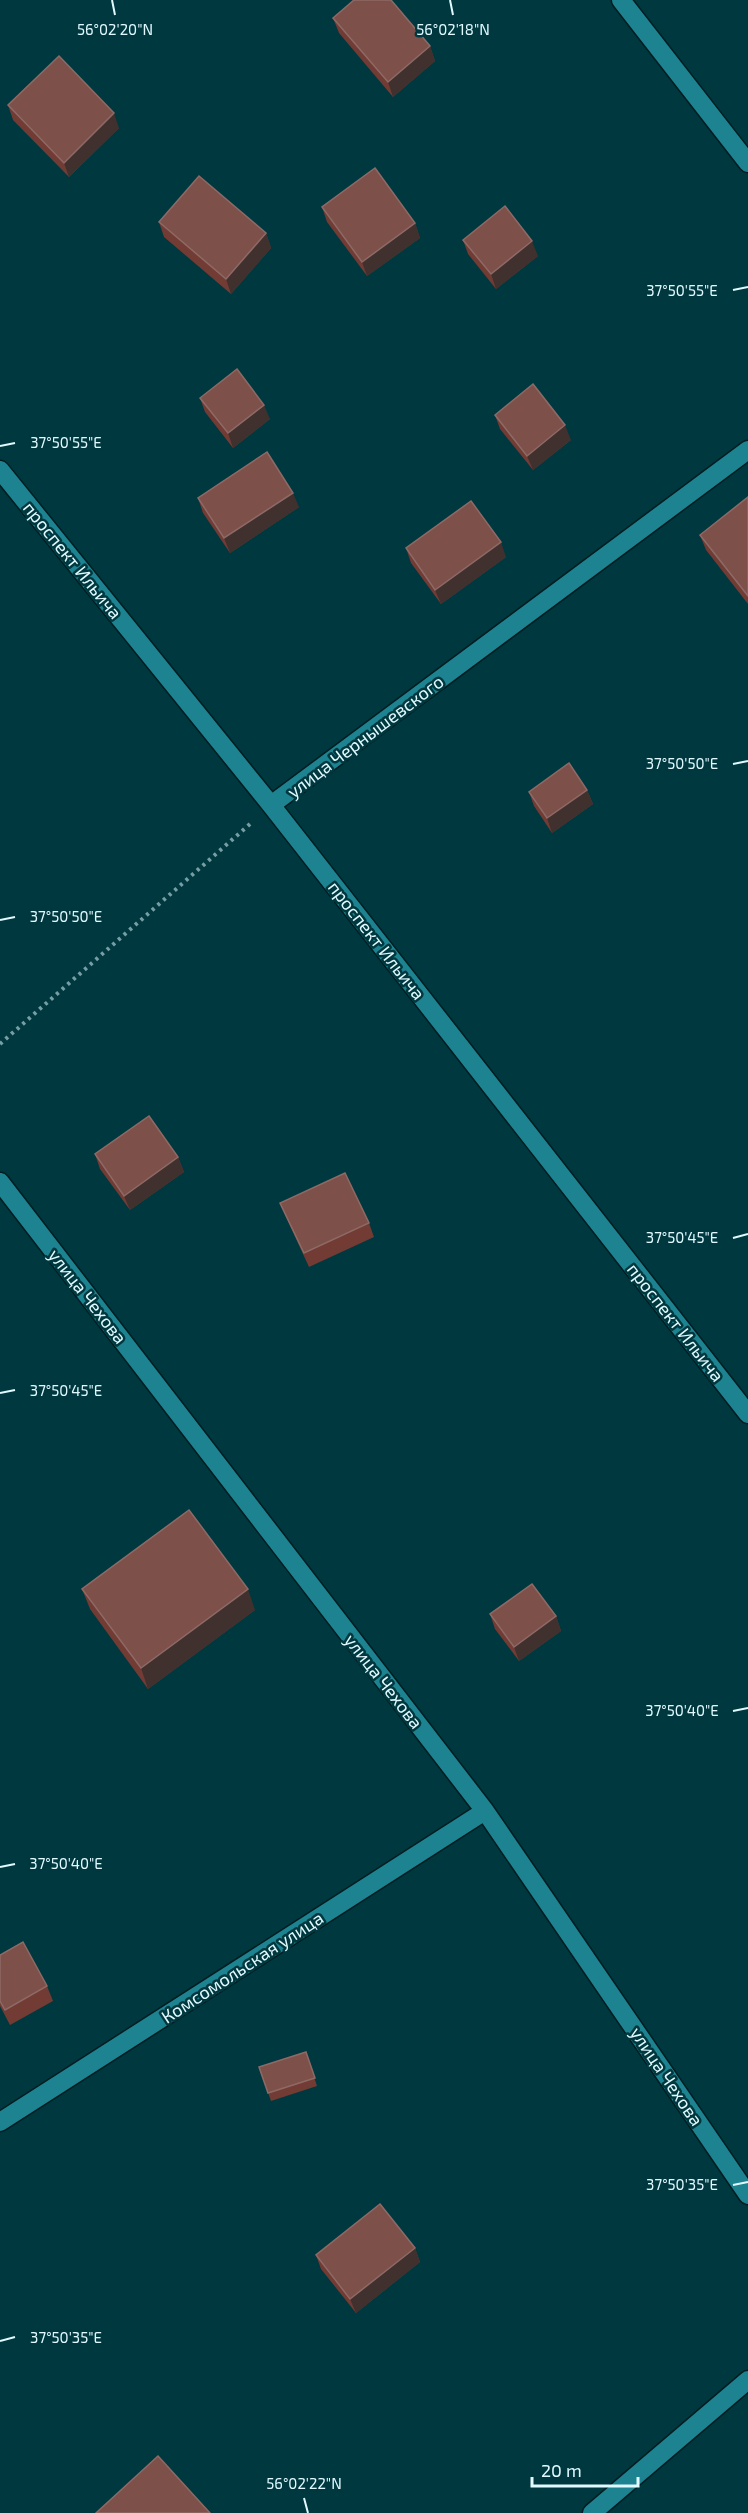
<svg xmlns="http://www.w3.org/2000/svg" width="748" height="2513" viewBox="0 0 748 2513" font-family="'Exo 2',sans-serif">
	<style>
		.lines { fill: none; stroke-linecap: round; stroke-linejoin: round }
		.minor-casing { stroke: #001d21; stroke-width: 21 }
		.path { stroke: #769ea4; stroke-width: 4; stroke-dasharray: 3 4.5; stroke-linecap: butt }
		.minor { stroke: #1d8391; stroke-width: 18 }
		.wall { fill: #723b34 }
		.shaded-wall { fill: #40312f }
		.building { fill: #7e504a; stroke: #8e6a66; stroke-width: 1.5 }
		.ticks { fill: none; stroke: #e1faff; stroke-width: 2 }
		.labels { text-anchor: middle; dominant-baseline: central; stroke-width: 5; stroke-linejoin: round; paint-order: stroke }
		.street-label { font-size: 18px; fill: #e1faff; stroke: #00383f }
		.ticks-label { font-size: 15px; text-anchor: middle; fill: #e1faff; stroke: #00383f; stroke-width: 5; stroke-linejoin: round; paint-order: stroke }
	</style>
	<rect width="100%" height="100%" fill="#00383f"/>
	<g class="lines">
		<g class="minor-casing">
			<path id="minor" d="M621,0L748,163
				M0,470L271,805L748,1414
				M271,805L748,450
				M0,1182L485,1811L748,2195
				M0,2122L485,1811
				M592,2513L748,2380"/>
		</g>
		<path class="path" d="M0,1044L250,824"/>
		<use href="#minor" class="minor"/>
	</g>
	<path class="wall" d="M333,18L430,46L435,61L393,97L339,33Z
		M8,105L119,128L69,177L13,120Z
		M322,207L415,223L420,238L367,276L327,222Z
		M159,222L266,233L271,248L231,294L164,237Z
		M463,240L538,256L496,289L468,254Z
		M200,398L270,419L233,448L205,412Z
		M495,415L571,440L533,470L500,429Z
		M748,497V604L706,550L700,535Z
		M198,498L299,507L230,553L203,513Z
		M406,548L506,557L441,604L411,563Z
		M587,790L593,804L552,833L534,806L529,792Z
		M95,1154L178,1157L184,1172L130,1210L100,1169Z
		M280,1203L369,1223L374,1237L309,1267L286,1217Z
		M82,1589L255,1610L148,1689L90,1609Z
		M490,1614L556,1616L561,1631L519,1661L495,1629Z
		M0,1955L47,1986L53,2001L10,2025L0,2006Z
		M306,2052L317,2086L271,2101L259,2067Z
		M415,2248L420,2262L356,2313L321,2269L316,2255Z"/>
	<path class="shaded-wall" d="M430,46L435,61L393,97L388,82Z
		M114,113L119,128L69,177L64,163Z
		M415,223L420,238L367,276L362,262Z
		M266,233L271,248L231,294L226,279Z
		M532,241L538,256L496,289L491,274Z
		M264,405L270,419L233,448L228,433Z
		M565,425L571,440L533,470L527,456Z
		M293,493L299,507L230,553L224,538Z
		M501,542L506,557L441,604L435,590Z
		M587,790L593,804L552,833L547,818Z
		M178,1157L184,1172L130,1210L124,1196Z
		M248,1589L255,1610L148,1689L141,1668Z
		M556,1616L561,1631L519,1661L514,1647Z
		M415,2248L420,2262L356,2313L350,2299Z"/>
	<path class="building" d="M354,0H391L430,46L388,82L333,18Z
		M59,56L114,113L64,163L8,105Z
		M375,168L415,223L362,262L322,207Z
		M199,176L266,233L226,279L159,222Z
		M505,206L532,241L491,274L463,240Z
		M237,369L264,405L228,433L200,398Z
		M533,384L565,425L527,456L495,415Z
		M267,452L293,493L224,538L198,498Z
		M748,497V596L700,535Z
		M471,501L501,542L435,590L406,548Z
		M569,763L587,790L547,818L529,792Z
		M149,1116L178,1157L124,1196L95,1154Z
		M345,1173L369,1223L304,1253L280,1203Z
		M189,1510L248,1589L141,1668L82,1589Z
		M532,1584L556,1616L514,1647L490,1614Z
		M23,1942L47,1986L5,2010L0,2001V1955Z
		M306,2052L315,2078L268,2093L259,2067Z
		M380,2204L415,2248L350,2299L316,2255Z
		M158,2456L210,2513H96Z"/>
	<path class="ticks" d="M112,0L115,15M450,0L453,15M733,290L748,287M0,446L15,443M733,764L748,761M0,920L15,917M733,1238L748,1234M0,1393L15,1390M733,1711L748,1708M0,1867L15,1864M733,2185L748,2182M0,2341L15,2337M304,2498L308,2513"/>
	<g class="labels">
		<g class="street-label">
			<text transform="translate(73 560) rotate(51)">проспект Ильича</text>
			<text transform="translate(365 736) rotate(-37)">улица Чернышевского</text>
			<text transform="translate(377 940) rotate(52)">проспект Ильича</text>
			<text transform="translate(88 1296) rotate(52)">улица Чехова</text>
			<text transform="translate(676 1322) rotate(52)">проспект Ильича</text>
			<text transform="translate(384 1681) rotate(52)">улица Чехова</text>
			<text transform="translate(242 1967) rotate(-33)">Комсомольская улица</text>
			<text transform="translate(667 2076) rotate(56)">улица Чехова</text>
		</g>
	</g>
	<g class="ticks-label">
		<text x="115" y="35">56°02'20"N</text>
		<text x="453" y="35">56°02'18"N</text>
		<text x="682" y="296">37°50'55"E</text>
		<text x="66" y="448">37°50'55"E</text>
		<text x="682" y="769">37°50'50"E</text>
		<text x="66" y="922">37°50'50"E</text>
		<text x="682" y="1243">37°50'45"E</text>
		<text x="66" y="1396">37°50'45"E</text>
		<text x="682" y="1716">37°50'40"E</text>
		<text x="66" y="1869">37°50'40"E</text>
		<text x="682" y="2190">37°50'35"E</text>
		<text x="66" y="2343">37°50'35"E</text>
		<text x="304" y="2489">56°02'22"N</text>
	</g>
	<path d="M532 2477v9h106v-9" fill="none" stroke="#e1faff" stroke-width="3"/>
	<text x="541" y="2477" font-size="18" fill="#e1faff" stroke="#00383f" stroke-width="4.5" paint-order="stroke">20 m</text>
</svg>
